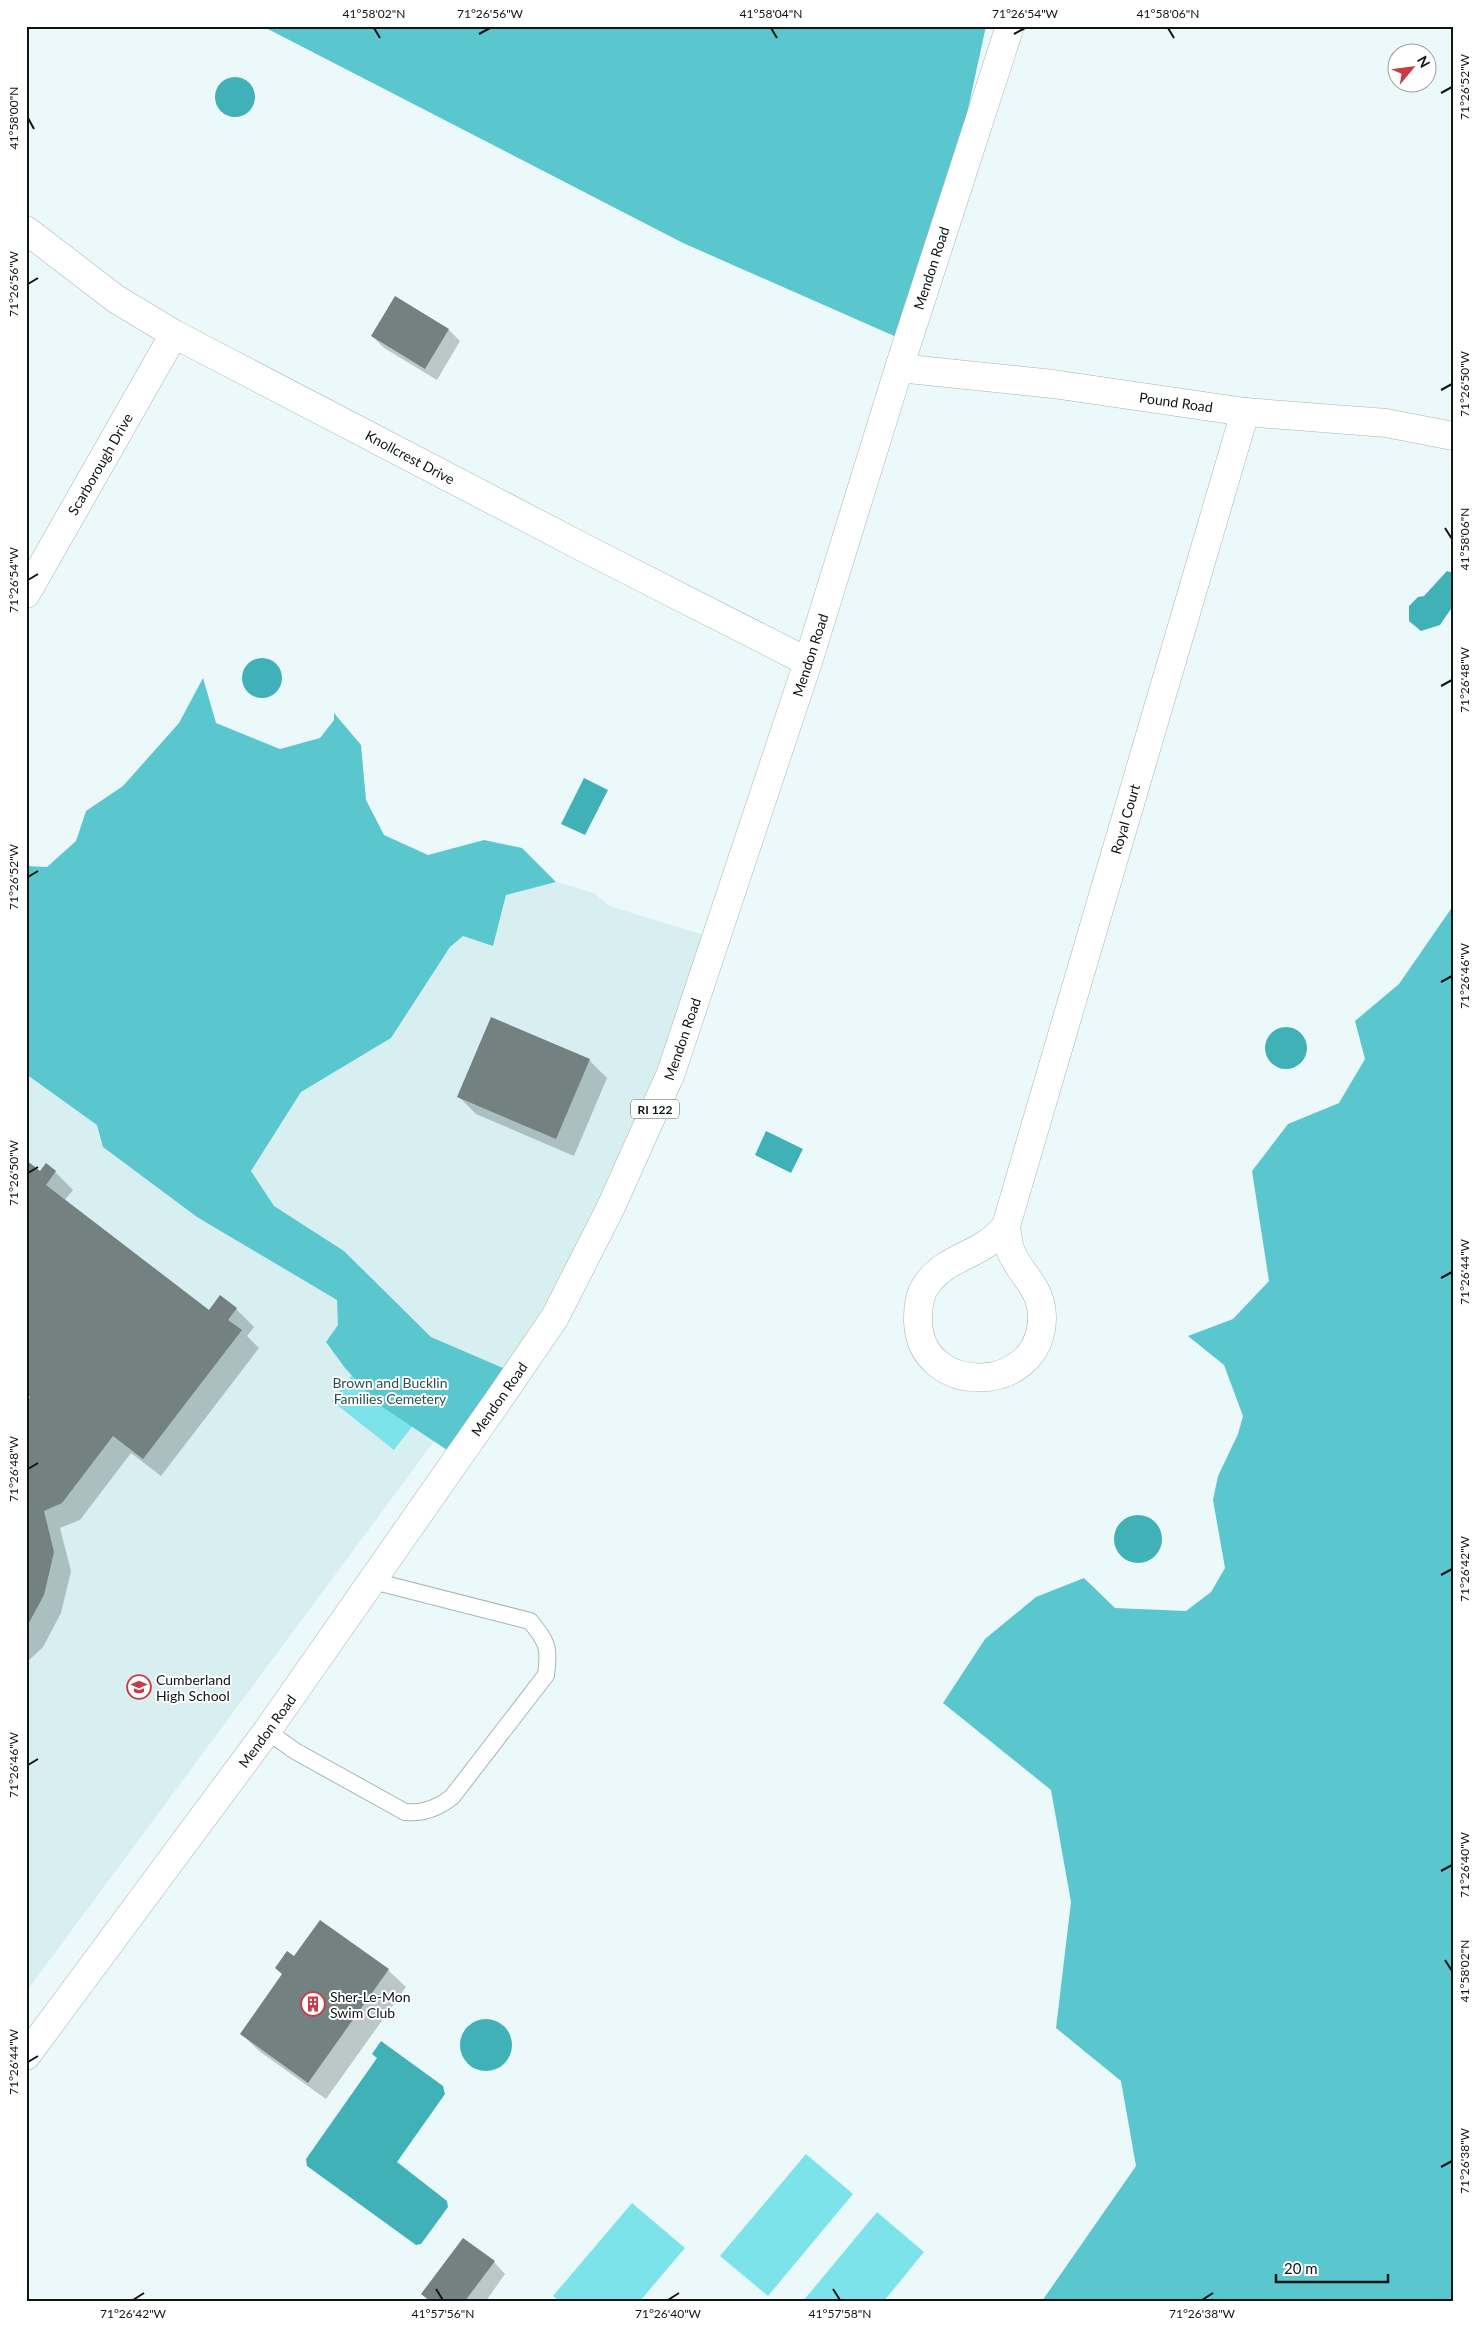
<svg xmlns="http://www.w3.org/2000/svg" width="1479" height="2327" viewBox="0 0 1479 2327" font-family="Lato,sans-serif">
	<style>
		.built { fill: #d7eff0 }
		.green { fill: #7de3ea }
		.forest { fill: #5ac7ce }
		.water { fill: #41b1b8 }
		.shadow { fill: #0003 }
		.building { fill: #748181 }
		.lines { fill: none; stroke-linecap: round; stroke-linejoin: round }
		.service-casing { stroke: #a6b4b5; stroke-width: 18 }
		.minor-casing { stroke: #a6b4b5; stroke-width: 29 }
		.tertiary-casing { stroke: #a6b4b5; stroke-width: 29 }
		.primary-casing { stroke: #a6b4b5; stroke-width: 29 }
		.service { stroke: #fff; stroke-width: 16 }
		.minor { stroke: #fff; stroke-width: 28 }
		.tertiary { stroke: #fff; stroke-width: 28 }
		.primary { stroke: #fff; stroke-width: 28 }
		.ticks { fill: none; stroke: #0f1414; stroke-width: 2 }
		.labels { text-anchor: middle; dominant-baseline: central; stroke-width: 4; stroke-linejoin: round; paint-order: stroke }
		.shield { fill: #fff; stroke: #575a5a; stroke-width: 1 }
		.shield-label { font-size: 12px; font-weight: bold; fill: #0f1414 }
		.street-label { font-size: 14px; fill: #0f1414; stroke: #fff }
		.park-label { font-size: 14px; fill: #235356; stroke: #fff }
		.poi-label { font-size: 14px; fill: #0f1414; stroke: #fff; text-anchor: start }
		.neatline { fill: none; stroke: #0f1414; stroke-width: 2 }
		.ticks-label { font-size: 12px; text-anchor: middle; fill: #0f1414 }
	</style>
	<rect width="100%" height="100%" fill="#ebf9fa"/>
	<path class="built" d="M556,882L594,893L609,906L704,935L621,1184L510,1371L431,1337L344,1251L274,1206L251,1171L301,1092L391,1038L450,947L463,936L493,945L506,895Z
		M26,1022L478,1382L26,1992Z"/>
	<path class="green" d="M387,1330L449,1379L394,1450L332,1401Z
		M806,2154L853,2194L768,2296L720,2256Z
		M632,2203L685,2248L640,2301H559L553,2296Z
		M877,2212L924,2252L884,2301H803Z"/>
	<path class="forest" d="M262,26H986L955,169L901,339L683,243Z
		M203,678L216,723L280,749L320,738L334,720V713L361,745L366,800L384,835L428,855L484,840L522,848L556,882L506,895L493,946L463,936L450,947L391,1038L301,1092L251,1171L274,1206L344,1251L431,1337L510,1371L459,1458L378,1404L345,1368L326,1342L338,1325L337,1300L197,1217L103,1147L97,1125L26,1074V866L47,867L76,841L86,811L123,786L179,723Z
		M1453,906V2301H1042L1136,2166L1121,2081L1056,2028L1071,1902L1051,1790L943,1703L985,1639L1036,1597L1084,1578L1115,1608L1186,1611L1211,1592L1225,1568L1213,1500L1218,1476L1238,1434L1243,1416L1224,1365L1188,1336L1233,1319L1269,1281L1252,1171L1288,1124L1339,1103L1365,1059L1355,1021L1399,984Z"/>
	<path class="water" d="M215 97a20 20 0 1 1 40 0a20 20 0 1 1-40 0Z
		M1447,571L1453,573V606L1440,625L1421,631L1409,621V606L1418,597L1424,596Z
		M242 678a20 20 0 1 1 40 0a20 20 0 1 1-40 0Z
		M584,778L608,790L585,835L561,824Z
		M1265 1048a21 21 0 1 1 42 0a21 21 0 1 1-42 0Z
		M766,1131L803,1149L791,1173L755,1155Z
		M1114 1539a24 24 0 1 1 48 0a24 24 0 1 1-48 0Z
		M460 2045a26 26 0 1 1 52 0a26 26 0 1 1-52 0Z
		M381,2041L443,2086L445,2094L397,2162L447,2201L448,2207L421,2244L416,2245L307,2166L306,2159L377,2058L372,2054Z"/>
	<path class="shadow" d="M449,330L460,341L437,380L384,348L372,336Z
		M589,1060L607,1078L574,1156L476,1114L459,1097Z
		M55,1172L73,1190L64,1201L209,1312L236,1309L254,1327L247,1336L259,1348L161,1476L131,1453L80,1520L60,1528L71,1571L61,1613L43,1647L26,1663V1407L32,1397L40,1173Z
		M295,1957L388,1970L406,1987L326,2099L259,2051L241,2033Z
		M494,2262L505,2274L486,2301H430Z"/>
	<path class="building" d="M395,296L449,329L425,369L371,336Z
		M491,1017L590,1059L556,1139L457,1097Z
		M26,1160L40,1171L46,1163L56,1171L46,1185L209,1310L220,1295L237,1308L228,1320L242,1330L143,1459L113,1436L62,1503L44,1511L54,1552L44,1595L26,1628V1404L30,1397L26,1392Z
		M320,1920L389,1969L308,2083L240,2034L282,1974L275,1968L287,1951L294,1956Z
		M463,2238L495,2261L465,2301H430L421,2294Z"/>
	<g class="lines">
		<g class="service-casing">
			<path id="service" d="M267,1731L295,1751L405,1812C423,1814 438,1808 452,1797L546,1675C550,1648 547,1641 530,1621L373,1581"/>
		</g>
		<g class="minor-casing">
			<path id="minor" d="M26,230L116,299L174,334L592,552L808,662
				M26,594L174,334
				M1006,1226L1245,412
				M1006,1226C1007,1234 1008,1242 1010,1249C1018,1273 1042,1286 1042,1317C1042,1396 920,1398 918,1321C918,1308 919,1294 927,1284C943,1261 967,1258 989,1242C995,1238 1001,1232 1006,1226Z"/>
		</g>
		<g class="tertiary-casing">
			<path id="tertiary" d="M899,368L1053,384L1245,412L1386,423L1453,436"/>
		</g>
		<g class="primary-casing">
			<path id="primary" d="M26,2056L267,1731L506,1389L555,1317L610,1209L671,1073L808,662L899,368L1010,26"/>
		</g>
		<use href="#service" class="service"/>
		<use href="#minor" class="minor"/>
		<use href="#tertiary" class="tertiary"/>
		<use href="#primary" class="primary"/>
	</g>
	<path class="ticks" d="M374,28L380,38M771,28L777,38M1168,28L1174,38M479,34L490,28M1014,34L1025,28M1441,93L1452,87M28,118L34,129M28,284L38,278M1441,390L1452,384M1445,528L1452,539M28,580L38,574M1441,686L1452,680M28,877L38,871M1441,982L1452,976M28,1173L38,1167M1441,1278L1452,1272M28,1469L38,1463M1441,1575L1452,1569M28,1765L38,1759M1441,1871L1452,1865M1445,1960L1452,1971M28,2062L38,2056M1441,2167L1452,2161M436,2289L443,2300M833,2289L840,2300M133,2300L144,2293M668,2300L679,2293M1202,2300L1213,2293"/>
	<defs>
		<g id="school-ring" transform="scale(1.25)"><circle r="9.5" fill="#fff" stroke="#c93a44" stroke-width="1.5"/><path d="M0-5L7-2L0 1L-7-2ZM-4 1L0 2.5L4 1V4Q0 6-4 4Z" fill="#c93a44"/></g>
		<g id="building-ring" transform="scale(1.25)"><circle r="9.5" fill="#fff" stroke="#c93a44" stroke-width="1.5"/><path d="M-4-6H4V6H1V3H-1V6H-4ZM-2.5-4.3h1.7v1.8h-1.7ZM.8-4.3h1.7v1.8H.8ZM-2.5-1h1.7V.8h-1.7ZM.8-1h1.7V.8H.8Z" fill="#c93a44"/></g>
	</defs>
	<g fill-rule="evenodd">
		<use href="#school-ring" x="139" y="1687"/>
		<use href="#building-ring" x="313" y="2004"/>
	</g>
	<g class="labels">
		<rect class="shield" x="631" y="1099.5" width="48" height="19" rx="4"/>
		<g class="shield-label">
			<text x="655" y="1109">RI 122</text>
		</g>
		<g class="street-label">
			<text transform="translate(931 268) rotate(-72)">Mendon Road</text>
			<text transform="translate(1176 402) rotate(8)">Pound Road</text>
			<text transform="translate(410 457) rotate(28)">Knollcrest Drive</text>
			<text transform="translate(100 464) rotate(-60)">Scarborough Drive</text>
			<text transform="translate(810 655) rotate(-72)">Mendon Road</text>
			<text transform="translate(1125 819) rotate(-74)">Royal Court</text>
			<text transform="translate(682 1039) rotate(-71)">Mendon Road</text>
			<text transform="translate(499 1399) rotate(-55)">Mendon Road</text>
			<text transform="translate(267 1731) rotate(-54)">Mendon Road</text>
		</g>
		<g class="park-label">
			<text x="390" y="1382">Brown and Bucklin<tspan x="390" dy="16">Families Cemetery</tspan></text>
		</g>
		<g class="poi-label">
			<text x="156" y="1679">Cumberland<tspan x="156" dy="16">High School</tspan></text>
			<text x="330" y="1996">Sher-Le-Mon<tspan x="330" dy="16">Swim Club</tspan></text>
		</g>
	</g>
	<rect width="1479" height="2327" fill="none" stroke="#ffffff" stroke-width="55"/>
	<g transform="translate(1412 68) rotate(61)"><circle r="24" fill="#ffffff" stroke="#9fa1a1"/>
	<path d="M0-4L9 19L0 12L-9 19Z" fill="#c93a44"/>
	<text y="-8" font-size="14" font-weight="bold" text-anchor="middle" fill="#0f1414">N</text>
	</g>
	<path d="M1276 2274v8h112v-8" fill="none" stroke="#0f1414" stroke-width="2.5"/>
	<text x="1284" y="2274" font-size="15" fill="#0f1414" stroke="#ffffff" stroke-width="4" paint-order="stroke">20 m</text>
	<rect x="28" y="28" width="1424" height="2272" class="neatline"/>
	<g class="ticks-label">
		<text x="374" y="18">41°58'02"N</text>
		<text x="490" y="18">71°26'56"W</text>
		<text x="771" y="18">41°58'04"N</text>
		<text x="1025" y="18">71°26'54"W</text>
		<text x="1168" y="18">41°58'06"N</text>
		<text transform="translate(1465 87) rotate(-90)" y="4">71°26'52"W</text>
		<text transform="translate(14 118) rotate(-90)" y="4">41°58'00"N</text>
		<text transform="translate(14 284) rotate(-90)" y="4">71°26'56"W</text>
		<text transform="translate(1465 384) rotate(-90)" y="4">71°26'50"W</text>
		<text transform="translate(1465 539) rotate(-90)" y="4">41°58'06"N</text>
		<text transform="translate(14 580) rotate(-90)" y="4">71°26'54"W</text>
		<text transform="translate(1465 680) rotate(-90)" y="4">71°26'48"W</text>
		<text transform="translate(14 877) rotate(-90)" y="4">71°26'52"W</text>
		<text transform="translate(1465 976) rotate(-90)" y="4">71°26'46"W</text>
		<text transform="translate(14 1173) rotate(-90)" y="4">71°26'50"W</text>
		<text transform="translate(1465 1272) rotate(-90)" y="4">71°26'44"W</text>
		<text transform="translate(14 1469) rotate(-90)" y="4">71°26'48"W</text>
		<text transform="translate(1465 1569) rotate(-90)" y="4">71°26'42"W</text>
		<text transform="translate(14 1765) rotate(-90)" y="4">71°26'46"W</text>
		<text transform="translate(1465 1865) rotate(-90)" y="4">71°26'40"W</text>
		<text transform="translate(1465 1971) rotate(-90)" y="4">41°58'02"N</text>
		<text transform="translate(14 2062) rotate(-90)" y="4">71°26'44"W</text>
		<text transform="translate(1465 2161) rotate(-90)" y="4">71°26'38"W</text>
		<text x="133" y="2318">71°26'42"W</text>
		<text x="443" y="2318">41°57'56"N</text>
		<text x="668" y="2318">71°26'40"W</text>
		<text x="840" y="2318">41°57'58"N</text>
		<text x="1202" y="2318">71°26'38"W</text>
	</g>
</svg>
